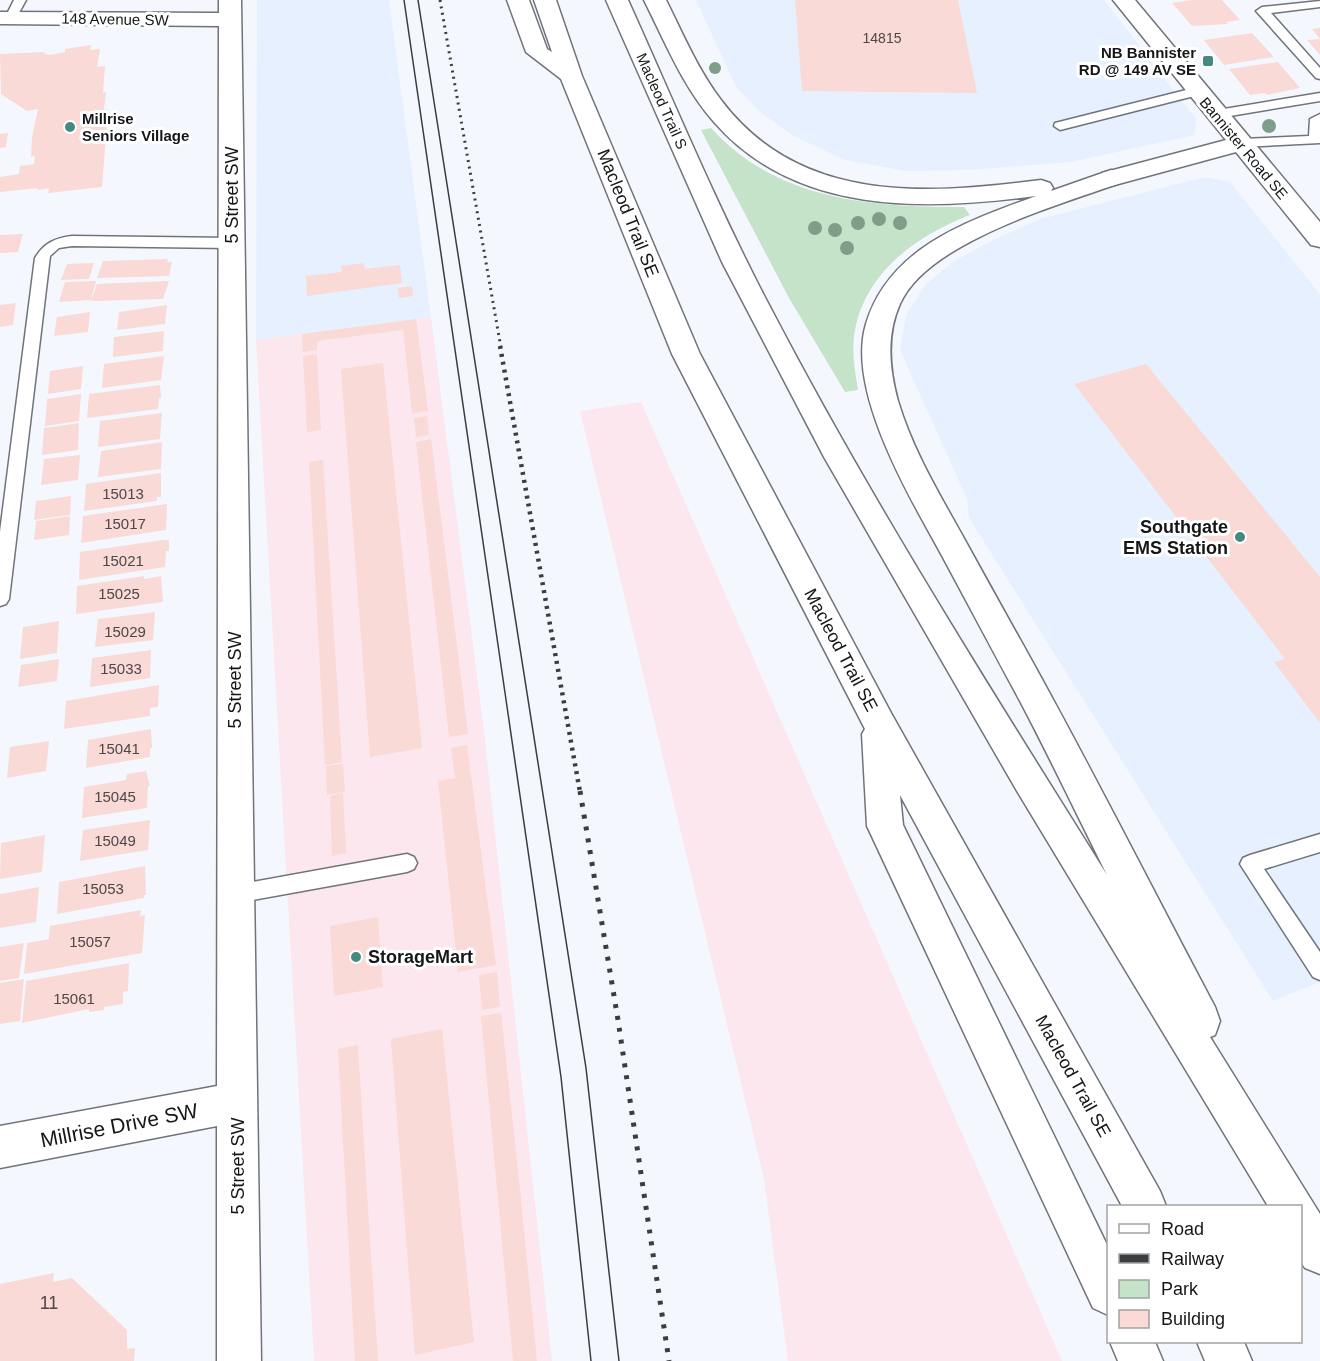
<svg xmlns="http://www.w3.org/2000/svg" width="1320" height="1361" viewBox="0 0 1320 1361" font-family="Arial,sans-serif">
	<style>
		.built { fill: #e7f0fe }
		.industrial { fill: #fce7ee }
		.green { fill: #c5e3c8 }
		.building { fill: #f9dad6 }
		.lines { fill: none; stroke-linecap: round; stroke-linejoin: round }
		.service-casing { stroke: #70747a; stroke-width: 3 }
		.minor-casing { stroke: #70747a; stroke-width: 3 }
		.tertiary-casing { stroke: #70747a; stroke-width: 3 }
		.motorway-casing { stroke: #70747a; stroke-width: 3 }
		.service { fill: #fff; fill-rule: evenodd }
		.minor { fill: #fff; fill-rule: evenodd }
		.tertiary { fill: #fff; fill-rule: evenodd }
		.motorway { fill: #fff; fill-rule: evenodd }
		.tram { stroke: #3b3d40; stroke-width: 1.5 }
		.rail-far2 { stroke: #3b3d40; stroke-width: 3; stroke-dasharray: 2 4.5; stroke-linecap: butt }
		.rail-far1 { stroke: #3b3d40; stroke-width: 4.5; stroke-dasharray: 3 5; stroke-linecap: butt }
		.rail { stroke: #3b3d40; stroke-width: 5; stroke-dasharray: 4 8; stroke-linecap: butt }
		.tree { fill: #7f9e8a }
		.poi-dot { fill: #458a80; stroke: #fff; stroke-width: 2 }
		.labels { text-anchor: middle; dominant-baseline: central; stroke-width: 6; stroke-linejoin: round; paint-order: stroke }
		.far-number-label { font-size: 14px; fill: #4d4748 }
		.far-street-label { font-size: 15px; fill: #141618; stroke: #fff }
		.far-poi-label { font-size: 15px; font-weight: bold; fill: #141618; stroke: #fff; text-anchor: end }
		.number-label { font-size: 15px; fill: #4d4748 }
		.street-label { font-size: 18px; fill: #141618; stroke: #fff }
		.poi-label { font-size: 18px; font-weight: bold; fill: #141618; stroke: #fff; text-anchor: end }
		.near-number-label { font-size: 18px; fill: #4d4748 }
		.near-street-label { font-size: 21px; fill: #141618; stroke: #fff }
	</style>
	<rect width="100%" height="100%" fill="#f4f8fe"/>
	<path class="built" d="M257,0H389L431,317L256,340Z
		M696,0H1104L1196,119L1195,135L1071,162L968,170L907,171L844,160L794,136L760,112L736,87Z
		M1205,177L1230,182L1320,294V982L1273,1001L969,518L967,499L900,350L906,315L925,285L954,261L993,240L1040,219Z"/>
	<path class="industrial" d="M431,317L484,731L552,1361H314L256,340Z
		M641,402L1062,1361H788L764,1179L580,411Z"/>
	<path class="green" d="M711,128C777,201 873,207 964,207L970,215C917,235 866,272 855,330C851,350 855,371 858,390L845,392L789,298L701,130Z"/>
	<path class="building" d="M795,0H958L977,93L802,91Z
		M1193,0H1222L1240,20L1226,22L1228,24L1192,26L1172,3Z
		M1320,28V55L1307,40L1320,39L1312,29Z
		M1252,33L1274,57L1224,65L1204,40Z
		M91,45L90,50L100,49L97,67L105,66L103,93L106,92L104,110L108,109L102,187L48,193L49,188L37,190V188L0,192V177L19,174L20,166L34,164L35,156L31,157L32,137L38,109L27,111L1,94L0,54L45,52L44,54L50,55L65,52V49Z
		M1278,62L1300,88L1267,95L1265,93L1250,95L1229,69Z
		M8,133L6,147L0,148V134Z
		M23,234L18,252L0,253V235Z
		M168,259L167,262H172L169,276L97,278L103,261Z
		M94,263L89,279L61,280L67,264Z
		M364,263L365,269L400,265L402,283L307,296L306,276L342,272L341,266Z
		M96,281L91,300L59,302L65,282Z
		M169,281L163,299L91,301L97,284Z
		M412,286L413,296L399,298L398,288Z
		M16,303L13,325L0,327V305Z
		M167,305L165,324L117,330L119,312Z
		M90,312L88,332L54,336L57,317Z
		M416,319L428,411L412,413L403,330L317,341V350L303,352L302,334Z
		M164,331L163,351L113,357L114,337Z
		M317,354L321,430L307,432L303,356Z
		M164,356L161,380L102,388L104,364Z
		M383,363L422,748L370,757L341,369Z
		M1146,364L1320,577V723L1274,662L1285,659L1074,384Z
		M83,366L81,389L48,394L50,371Z
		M160,385L161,398H159L158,409L87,418L89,394Z
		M81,394L79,421L45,426L47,399Z
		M162,413L160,439L98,447L100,421Z
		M427,416L429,435L416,437L414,418Z
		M79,423L78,450L42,455L44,428Z
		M431,439L468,734L449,737L416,442Z
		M162,442L161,469L98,477L101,451Z
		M80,455L78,480L41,485L44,459Z
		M323,460L342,762L325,765L309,462Z
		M161,473V497H157V501L84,511L86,484Z
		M71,496L70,515L34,520L36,501Z
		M167,504L166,530L81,543L83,516Z
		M70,516L69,535L34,540L36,521Z
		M163,540H169V551H166L165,567L79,580L80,552Z
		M144,576V579L161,576L163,602L76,614L77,586Z
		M155,612L153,640L95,647L98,619Z
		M59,621L57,653L20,659L23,627Z
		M151,650L150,678L90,687L92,658Z
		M59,659L57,681L18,687L21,665Z
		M159,685L158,707L150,708V716L64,729L66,701Z
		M151,729L152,748H150V757L86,768L88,740Z
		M49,741L46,771L7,778L10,747Z
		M467,745L496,965L458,972L438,781L455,778L451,748Z
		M343,764L345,792L327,795L326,766Z
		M146,771L150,786H148L147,808L82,818L84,787L126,780L127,774Z
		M343,793L346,853L332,856L330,796Z
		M150,820L148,850L80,861L83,830Z
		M45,835L42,872L0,879L1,843Z
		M145,866L146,895H144V898L57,914L59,882Z
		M39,887L36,922L0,928V894Z
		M141,910L140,916L145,915L142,953L24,974L27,943L49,939L50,926Z
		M378,917L383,987L334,996L330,926Z
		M24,943L19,978L0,981V947Z
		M129,963L128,991L123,992V1004L104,1007V1010L89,1012V1009L22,1023L26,981Z
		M497,972L500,1007L482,1010L479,975Z
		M24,979L20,1021L0,1024V983Z
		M501,1013L519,1180L537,1361H513L481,1016Z
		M442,1029L474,1342L415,1355L391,1039Z
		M358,1045L366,1178L378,1361H355L338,1049Z
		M54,1273L53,1282L72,1278L127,1330V1349L135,1348L134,1361H0V1284Z"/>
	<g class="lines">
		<g class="service-casing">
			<path id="service" d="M14,0H26L15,20H7L5,18Z
				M1320,1V7L1271,13L1320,68V79L1316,78L1256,11L1262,7Z
				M1198,87L1204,91L1202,94L1060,130L1054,126L1055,123Z
				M1320,93V101L1218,118L1212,114L1218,110Z
				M1320,114V143L1241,147L1235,143L1241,139L1309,136L1310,119Z
				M72,236L232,238L239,243L232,248L72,246L59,248L50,256L9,599L6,604L0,606V532L35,258C44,243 55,238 72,236Z
				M1320,834V852L1264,869L1320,952V980L1313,977L1240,864L1243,858L1250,855Z
				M407,854L414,857L417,863L414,869L407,872L236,903L229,901L226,894L229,887L236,885Z"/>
		</g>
		<g class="minor-casing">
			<path id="minor" d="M219,0H241L261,1361H217V1126L0,1168V1126L217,1086L219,26L0,24V12L219,13Z"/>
		</g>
		<g class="tertiary-casing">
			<path id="tertiary" d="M1113,0H1135L1320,222V247L1311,245L1236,152L1111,186L1102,183L1099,178L1102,173L1226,140Z"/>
		</g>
		<g class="motorway-casing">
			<path id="motorway" d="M507,0H529L547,49L552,52L534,0H556L582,76L700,354L891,713L1160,1191L1166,1206H1122L900,795L903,825L1108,1247V1315L1093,1308L867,826L862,734L865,729L672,354L561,79L526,52Z
				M606,0H628C674,102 717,206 769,305C871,501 990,688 1107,875C1078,817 1050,758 1020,701C995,655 971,610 947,565C915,505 845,394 866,324C889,247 968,221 1036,196C924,211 795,215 714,122C683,87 665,42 644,0H666C683,34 698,70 721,100C799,204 926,195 1041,180L1050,183L1053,188L1051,191L1111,170L1120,173L1123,178L1120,183C1059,205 927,242 900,304C886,335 889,368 898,401C912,448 937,490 961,533C984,575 1008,618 1032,661C1095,775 1154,892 1215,1007L1220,1021L1215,1035L1210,1037L1320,1214V1274L1305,1268L1300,1261V1206H1268L1017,791L824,457L722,262Z
				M1110,1342H1155L1163,1361H1118Z
				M1197,1342H1244L1252,1361H1205Z"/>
		</g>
		<use href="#service" class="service"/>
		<use href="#minor" class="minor"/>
		<use href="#tertiary" class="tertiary"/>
		<use href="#motorway" class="motorway"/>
		<path class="tram" d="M404,0L561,1077L591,1361
			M418,0L586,1068L619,1361"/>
		<path class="rail-far2" d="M440,0L501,348"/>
		<path class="rail-far1" d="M500,346L580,792"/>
		<path class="rail" d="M580,791L618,1020L669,1361"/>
	</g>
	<g class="tree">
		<circle cx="715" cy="68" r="6"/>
		<circle cx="1269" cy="126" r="7"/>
		<circle cx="879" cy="219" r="7"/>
		<circle cx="858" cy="223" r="7"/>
		<circle cx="900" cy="223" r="7"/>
		<circle cx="815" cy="228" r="7"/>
		<circle cx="835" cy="230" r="7"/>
		<circle cx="847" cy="248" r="7"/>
	</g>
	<g class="poi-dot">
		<rect x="1202" y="55" width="12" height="12" rx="3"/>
		<circle cx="70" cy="127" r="6"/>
		<circle cx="1240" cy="537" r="6"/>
		<circle cx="356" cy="957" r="6"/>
	</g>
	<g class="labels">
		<g class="far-number-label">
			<text x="882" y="38">14815</text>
		</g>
		<g class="far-street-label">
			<text transform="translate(115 19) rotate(1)">148 Avenue SW</text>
			<text transform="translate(662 101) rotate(66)">Macleod Trail S</text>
			<text transform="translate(1244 148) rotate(50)">Bannister Road SE</text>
		</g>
		<g class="far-poi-label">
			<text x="1196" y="52">NB Bannister<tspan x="1196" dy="17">RD @ 149 AV SE</tspan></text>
			<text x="82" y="118" text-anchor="start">Millrise<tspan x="82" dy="17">Seniors Village</tspan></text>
		</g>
		<g class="number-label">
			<text x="123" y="493">15013</text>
			<text x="125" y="523">15017</text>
			<text x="123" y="560">15021</text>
			<text x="119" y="593">15025</text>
			<text x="125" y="631">15029</text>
			<text x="121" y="668">15033</text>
			<text x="119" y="748">15041</text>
			<text x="115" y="796">15045</text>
			<text x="115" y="840">15049</text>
			<text x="103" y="888">15053</text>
			<text x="90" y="941">15057</text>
			<text x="74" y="998">15061</text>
		</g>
		<g class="street-label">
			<text transform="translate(232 195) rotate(-90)">5 Street SW</text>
			<text transform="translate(628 213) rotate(68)">Macleod Trail SE</text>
			<text transform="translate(841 650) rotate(62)">Macleod Trail SE</text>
			<text transform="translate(235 680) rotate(-90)">5 Street SW</text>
			<text transform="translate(1073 1076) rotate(61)">Macleod Trail SE</text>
			<text transform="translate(238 1166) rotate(-90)">5 Street SW</text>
		</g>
		<g class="poi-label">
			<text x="1228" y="527">Southgate<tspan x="1228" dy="21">EMS Station</tspan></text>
			<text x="368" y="957" text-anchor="start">StorageMart</text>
		</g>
		<g class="near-number-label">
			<text x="49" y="1303">11</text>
		</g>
		<g class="near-street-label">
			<text transform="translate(119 1125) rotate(-11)">Millrise Drive SW</text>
		</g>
	</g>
	<rect x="1107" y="1205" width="195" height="138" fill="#ffffff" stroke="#a1a2a3" stroke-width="1.5"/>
	<rect x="1119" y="1224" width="30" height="9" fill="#ffffff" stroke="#a1a2a3" stroke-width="1.5"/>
	<text x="1161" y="1235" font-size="18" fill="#141618">Road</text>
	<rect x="1119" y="1254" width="30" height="9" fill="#3b3d40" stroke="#a1a2a3" stroke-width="1.5"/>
	<text x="1161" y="1265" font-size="18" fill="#141618">Railway</text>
	<rect x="1119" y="1280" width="30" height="18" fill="#c5e3c8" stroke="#a1a2a3" stroke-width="1.5"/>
	<text x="1161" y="1295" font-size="18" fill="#141618">Park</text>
	<rect x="1119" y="1310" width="30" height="18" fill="#f9dad6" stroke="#a1a2a3" stroke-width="1.5"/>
	<text x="1161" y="1325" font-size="18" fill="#141618">Building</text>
</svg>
